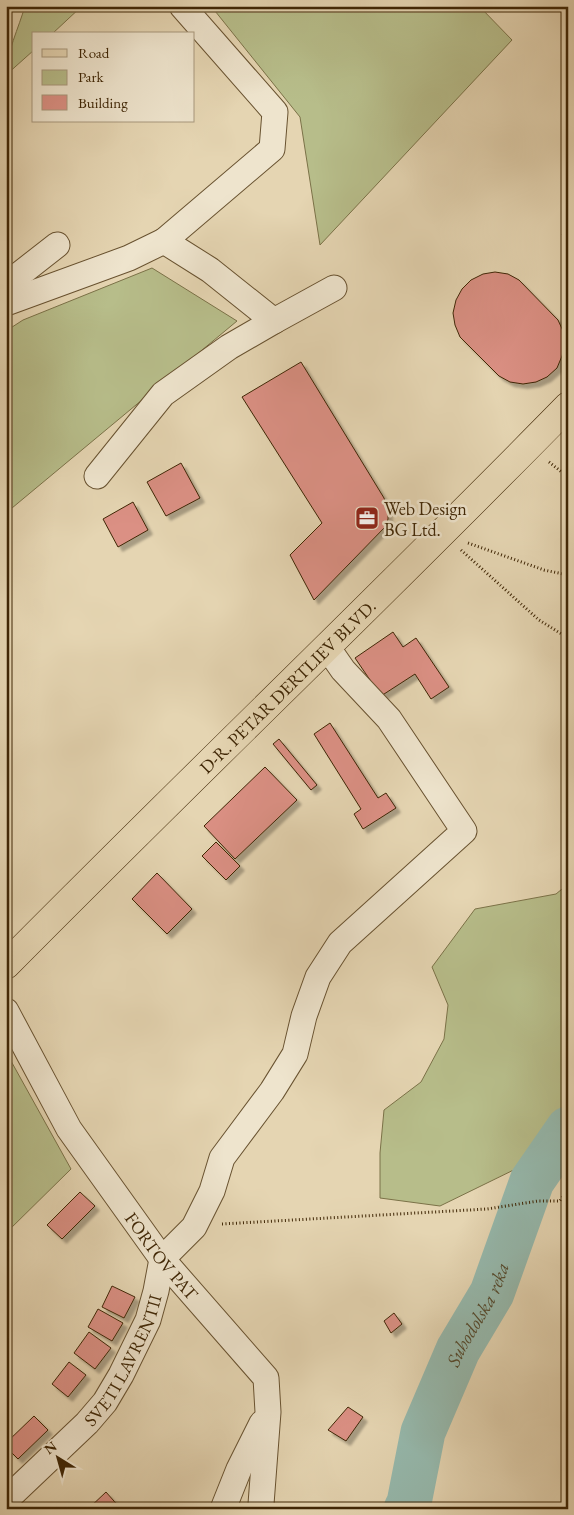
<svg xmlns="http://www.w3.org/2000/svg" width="574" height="1515" viewBox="0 0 574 1515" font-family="'EB Garamond',serif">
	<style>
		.green { fill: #b7bd8a; stroke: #7b7248 }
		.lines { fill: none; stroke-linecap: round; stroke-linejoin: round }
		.river { stroke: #96b9ad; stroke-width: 45 }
		.building { fill: #db9084; stroke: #3f2605; filter: url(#shadow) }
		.minor-casing { stroke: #685230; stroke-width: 27 }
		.major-casing { stroke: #3f2605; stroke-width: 29 }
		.path { stroke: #3f2605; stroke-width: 3; stroke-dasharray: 1 2.5; stroke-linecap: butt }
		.minor { stroke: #eee4cd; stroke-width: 25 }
		.major { stroke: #e5d5b2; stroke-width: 28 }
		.labels { text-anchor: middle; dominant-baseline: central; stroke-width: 5; stroke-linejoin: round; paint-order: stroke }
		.poi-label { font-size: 18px; fill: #3f2605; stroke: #eee4cd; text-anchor: start }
		.street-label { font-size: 18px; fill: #3f2605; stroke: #eee4cd }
		.water-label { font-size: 19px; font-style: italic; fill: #554b2f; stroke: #eee4cd }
	</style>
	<defs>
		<filter id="shadow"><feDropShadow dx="4.5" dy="4.5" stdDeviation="1" flood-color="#0004"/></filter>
	</defs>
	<rect width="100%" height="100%" fill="#e5d5b2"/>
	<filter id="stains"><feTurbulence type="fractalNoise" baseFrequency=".004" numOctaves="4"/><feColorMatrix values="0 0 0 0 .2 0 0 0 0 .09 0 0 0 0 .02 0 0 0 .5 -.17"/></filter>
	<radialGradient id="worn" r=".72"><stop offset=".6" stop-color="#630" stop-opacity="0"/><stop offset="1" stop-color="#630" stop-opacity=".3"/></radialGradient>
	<path class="green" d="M25,6H82L52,34H34V50L6,75C6,54 19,27 25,6Z
		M211,6H479L512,40L320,245L300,117Z
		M152,268L237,321L6,513V331L23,320Z
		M568,884V1146L530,1162L440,1206L380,1198V1153L384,1110L421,1082L444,1039L448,1005L432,967L475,909L556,894Z
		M6,1052L71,1169L6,1233Z"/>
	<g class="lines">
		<path class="river" id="s1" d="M406,1509L409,1503L423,1432L458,1350L492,1293L532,1181L568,1129"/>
	</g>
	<path class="building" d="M568,230V244L562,234Z
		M495,272L508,274L519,280L558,320L563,331L565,344L562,356L557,368L547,377L536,382L523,384L510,382L499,376L460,337L455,325L453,313L456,300L462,289L471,280L483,274Z
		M301,362L384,498L388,512V519L386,526L314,600L290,555L322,523L242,397Z
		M181,463L200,498L166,516L147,482Z
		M133,502L148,530L118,547L103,519Z
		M393,632L403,647L416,638L449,687L431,699L415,674L381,696L355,658Z
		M330,723L378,798L386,793L396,808L363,829L354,814L361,809L314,734Z
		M279,739L317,785L311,790L273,744Z
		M265,767L297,800L235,859L204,826Z
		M216,842L240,866L226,880L202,856Z
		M157,873L192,909L167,934L132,899Z
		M80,1192L95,1206L62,1239L47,1225Z
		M112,1286L135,1297L124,1318L102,1307Z
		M98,1309L123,1323L112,1341L88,1327Z
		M394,1313L402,1324L391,1333L384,1321Z
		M89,1332L111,1348L95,1369L74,1353Z
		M69,1362L86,1375L68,1397L52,1384Z
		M348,1407L363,1417L346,1441L328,1430Z
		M34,1416L48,1430L18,1459L6,1447V1443Z
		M106,1492L121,1509H88Z"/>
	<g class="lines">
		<g class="minor-casing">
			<g id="minor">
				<path d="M182,6L275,112L272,149L164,241L210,270L274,321L334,288"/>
				<path d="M6,285L57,245"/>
				<path d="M6,303L129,258L164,241"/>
				<path d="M97,476L163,394L229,347L274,321"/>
				<path id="s2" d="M6,1011L69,1129L162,1259L266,1378L268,1412L261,1504L262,1509"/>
				<path id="s3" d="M6,1500L87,1423L105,1402L121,1375L148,1320L156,1291L162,1259L194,1227L212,1191L222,1158L272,1091L295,1054L304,1016L318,977L340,943L464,831L389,719L343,670L327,647"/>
				<path d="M223,1509L239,1469L262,1423"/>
			</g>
		</g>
		<g class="major-casing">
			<g id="major">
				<path id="s4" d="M6,965C192,777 383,595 568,406"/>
			</g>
		</g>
		<path class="path" d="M6,11L7,6
			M549,462L568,477
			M468,543L544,570L568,575
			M461,550L539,620L568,638
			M222,1224L487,1209L538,1201H560L568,1188"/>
		<use href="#minor" class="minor"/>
		<use href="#major" class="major"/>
	</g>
	<defs>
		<g id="office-square" transform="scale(1.25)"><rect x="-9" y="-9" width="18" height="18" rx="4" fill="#8f2418" stroke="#eee4cd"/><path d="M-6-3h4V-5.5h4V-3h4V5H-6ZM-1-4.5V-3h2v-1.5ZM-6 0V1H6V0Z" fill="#fff"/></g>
	</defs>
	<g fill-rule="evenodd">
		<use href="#office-square" x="367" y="518"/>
	</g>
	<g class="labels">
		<g class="poi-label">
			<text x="384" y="508">Web Design<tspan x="384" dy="21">BG Ltd.</tspan></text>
		</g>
		<g class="street-label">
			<text stroke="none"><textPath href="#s4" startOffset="396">D-R. PETAR DERTLIEV BLVD.</textPath></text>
			<text stroke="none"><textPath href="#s2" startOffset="291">FORTOV PAT</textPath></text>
			<text stroke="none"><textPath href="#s3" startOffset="185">SVETI LAVRENTII</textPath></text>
		</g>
		<g class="water-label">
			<text stroke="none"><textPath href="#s1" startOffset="209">Suhodolska reka</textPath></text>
		</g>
	</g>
	<rect width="574" height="1515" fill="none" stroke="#e5d5b2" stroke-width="25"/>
	<rect x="8" y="8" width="559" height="1500" fill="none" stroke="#3f2605" stroke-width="2.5"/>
	<rect x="12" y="12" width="549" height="1490" fill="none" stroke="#3f2605"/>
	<rect x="32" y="32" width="162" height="90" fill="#eee4cd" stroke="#a8987d"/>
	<rect x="42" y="49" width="25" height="8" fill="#e5d5b2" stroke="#a8987d"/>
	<text x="78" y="58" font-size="15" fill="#3f2605">Road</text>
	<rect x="42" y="70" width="25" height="15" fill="#b7bd8a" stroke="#a8987d"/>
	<text x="78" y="82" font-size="15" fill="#3f2605">Park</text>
	<rect x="42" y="95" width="25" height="15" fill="#db9084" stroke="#a8987d"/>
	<text x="78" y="108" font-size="15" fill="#3f2605">Building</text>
	<g transform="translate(58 1458) rotate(323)" stroke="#eee4cd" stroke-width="4" paint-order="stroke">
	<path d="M0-4L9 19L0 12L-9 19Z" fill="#3f2605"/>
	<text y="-8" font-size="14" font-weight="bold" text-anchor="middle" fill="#3f2605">N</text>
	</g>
	<rect width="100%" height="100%" filter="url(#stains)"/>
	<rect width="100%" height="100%" fill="url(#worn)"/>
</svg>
